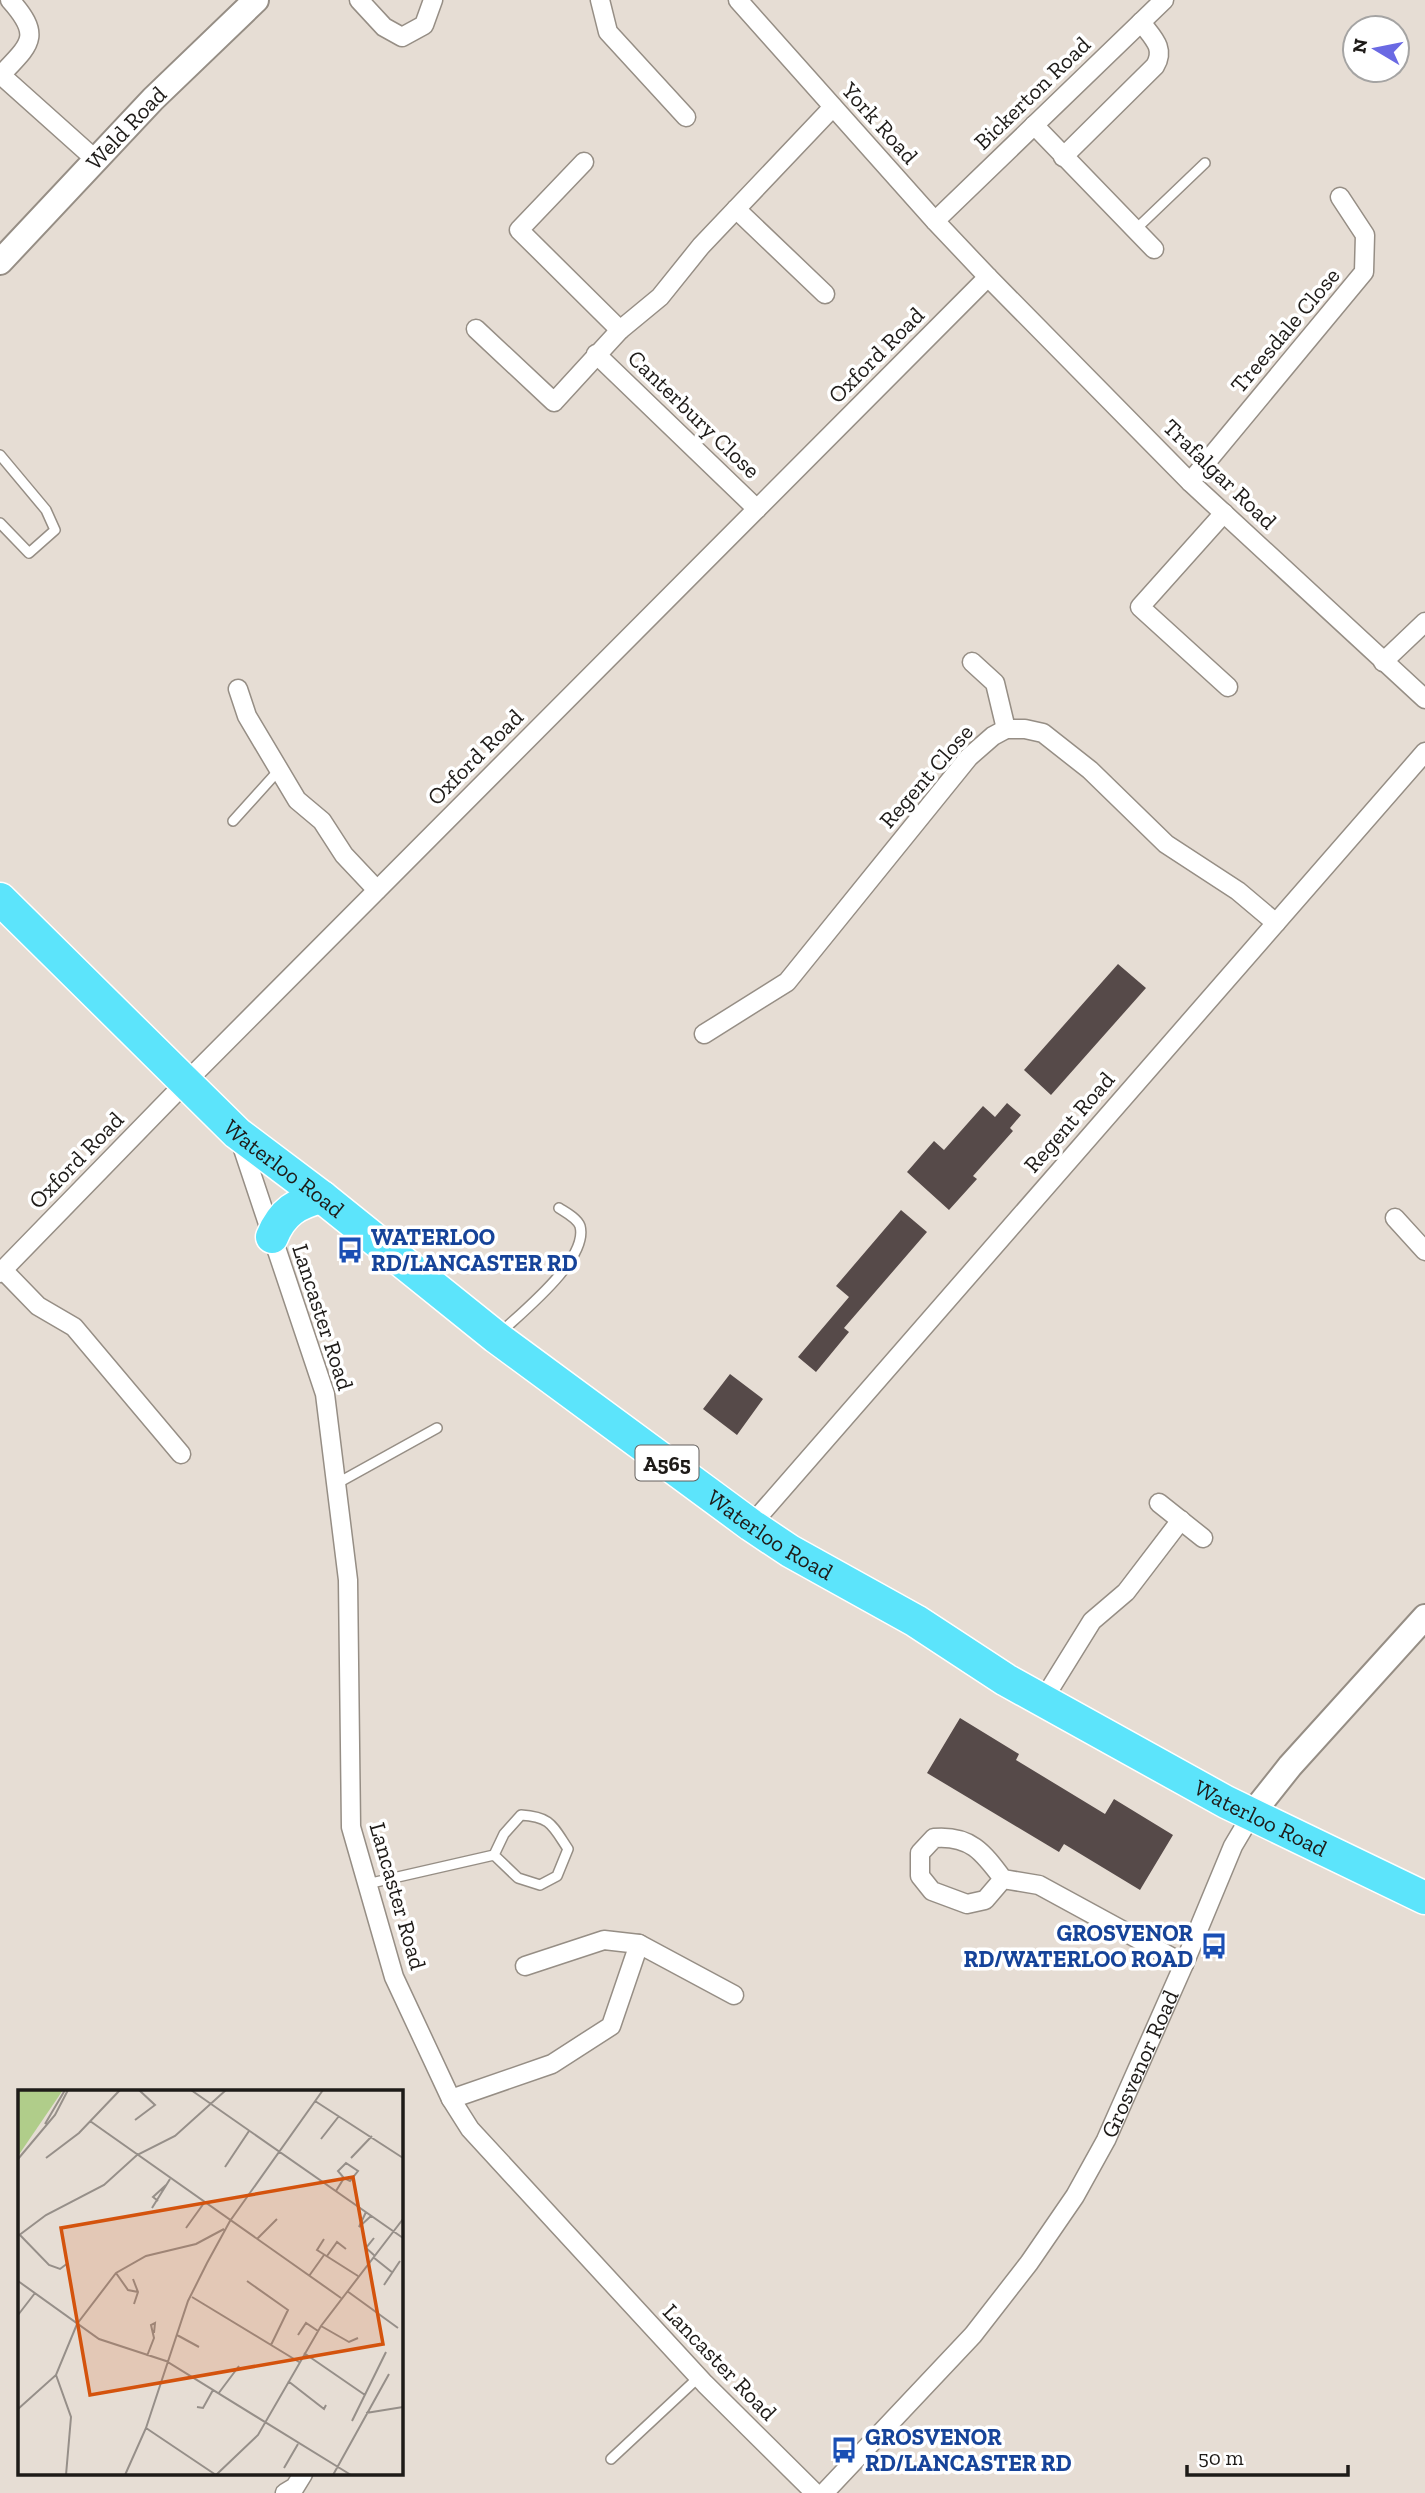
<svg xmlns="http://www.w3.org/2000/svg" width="1425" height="2493" viewBox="0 0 1425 2493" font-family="'Zilla Slab',serif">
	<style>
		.building { fill: #564a49 }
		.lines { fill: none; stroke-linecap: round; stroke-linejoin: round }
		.lane-casing { stroke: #968e85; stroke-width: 12 }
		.street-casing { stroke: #968e85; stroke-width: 21 }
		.secondary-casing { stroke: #968e85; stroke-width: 28 }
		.highway-casing { stroke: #fff; stroke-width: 35 }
		.lane { stroke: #fff; stroke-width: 9 }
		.street { stroke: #fff; stroke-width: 18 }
		.secondary { stroke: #fff; stroke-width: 24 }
		.highway { stroke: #5ce4fb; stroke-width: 32 }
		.labels { text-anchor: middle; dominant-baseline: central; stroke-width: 7; stroke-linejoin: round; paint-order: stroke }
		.shield { fill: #fff; stroke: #625f5d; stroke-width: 2 }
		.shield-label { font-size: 21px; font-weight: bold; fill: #1e1b18 }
		.street-label { font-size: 23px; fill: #1e1b18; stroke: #fff }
		.transit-label { font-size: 23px; font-weight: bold; fill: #164399; stroke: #fff; text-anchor: start }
		.inset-road { fill: none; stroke: #968f89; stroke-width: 2 }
		.view { fill: #d4530d; fill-opacity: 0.15; stroke: #d4530d; stroke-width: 3.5 }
		.inset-edge { fill: none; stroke: #1e1b18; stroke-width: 3.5 }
	</style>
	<rect width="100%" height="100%" fill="#e6ddd4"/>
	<path class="building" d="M1118,964L1146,988L1051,1095L1024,1070Z
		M1007,1103L1021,1115L1010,1128L1013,1131L973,1176L977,1179L949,1210L907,1172L934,1141L944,1150L983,1106L995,1117Z
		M901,1210L927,1232L844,1328L849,1332L816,1372L798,1357L849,1297L836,1286Z
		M730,1374L763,1399L737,1435L703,1409Z
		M960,1718L1019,1754L1016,1760L1105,1814L1114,1799L1173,1835L1140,1890L1064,1844L1059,1852L927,1773Z"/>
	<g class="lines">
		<g class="lane-casing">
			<path id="lane" d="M1135,230L1205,163
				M0,455L46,510L55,530L29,553L0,523
				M233,821L279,770
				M500,1333C522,1312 589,1259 580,1226C577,1218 565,1212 559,1208
				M336,1484L437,1428
				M521,1815C551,1817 552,1825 568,1849L557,1876L540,1885L518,1878L494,1855L504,1834Z
				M367,1884L494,1855
				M611,2459L699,2377"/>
		</g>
		<g class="street-casing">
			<g id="street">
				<path d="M359,0L384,27L402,37L424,25L433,0"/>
				<path d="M600,0L608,32L686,117"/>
				<path d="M738,0L935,221L988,277L1190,482L1425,699"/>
				<path d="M1,75L96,160"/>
				<path d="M0,76C30,44 43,37 10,0"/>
				<path d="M1034,125L1154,249"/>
				<path d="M1063,157L1155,66C1166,48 1152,37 1141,22"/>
				<path d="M584,162L519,230L620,330"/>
				<path d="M736,209L825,294"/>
				<path d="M935,221L1164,0"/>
				<path d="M476,329L554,402L620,330L660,297L701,246L833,107"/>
				<path d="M596,354L757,509"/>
				<path d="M1190,482L1364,272L1365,235L1340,197"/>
				<path d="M1224,513L1140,607L1228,687"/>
				<path d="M972,662L995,683L1006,729"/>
				<path d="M1383,662L1425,622"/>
				<path d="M238,689L247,716L297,800L322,821L344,855L377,890"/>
				<path d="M704,1034L787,982L969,757L993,736L1006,729H1025L1043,733L1090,770L1166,844L1238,891L1276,923"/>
				<path d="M239,1137L325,1394L348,1580L351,1827L394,1977L451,2099L470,2129L705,2384L815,2493"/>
				<path d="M1395,1218L1425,1251"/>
				<path d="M3,1270L38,1306L74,1327L181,1454"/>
				<path d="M0,1273L185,1083L988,277"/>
				<path d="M1159,1503L1203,1538"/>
				<path d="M751,1525L1425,752"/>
				<path d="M1043,1700L1092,1621L1126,1592L1181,1520"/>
				<path d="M1003,1879C983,1852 970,1835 934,1838L920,1853V1876L932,1891L967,1904L985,1900L1003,1879L1039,1885L1184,1964"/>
				<path d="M525,1966L604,1940L639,1944L734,1995"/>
				<path d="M451,2099L552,2064L611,2026L639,1944"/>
				<path d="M285,2493L295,2487L303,2474"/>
				<path id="s1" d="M824,2493L973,2335L1029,2263L1075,2196L1106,2140L1184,1964L1233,1846L1252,1814"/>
			</g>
		</g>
		<g class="secondary-casing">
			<g id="secondary">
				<path id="s2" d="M0,262L153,99L256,0"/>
				<path d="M1252,1814L1290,1766L1425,1617"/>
			</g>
		</g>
		<g class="highway-casing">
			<g id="highway">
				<path id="s3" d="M0,899L237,1133L322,1197L496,1337L751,1525L790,1551L916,1621L1006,1680L1226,1802L1425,1898"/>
				<path d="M272,1237C282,1212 297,1203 322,1197"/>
			</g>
		</g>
		<use href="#lane" class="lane"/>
		<use href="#street" class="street"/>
		<use href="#secondary" class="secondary"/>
		<use href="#highway" class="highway"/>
	</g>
	<defs>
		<g id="bus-bare" transform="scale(2.1)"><path d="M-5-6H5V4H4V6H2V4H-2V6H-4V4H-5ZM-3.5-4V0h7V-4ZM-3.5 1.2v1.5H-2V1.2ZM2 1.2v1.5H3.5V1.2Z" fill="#1a4fb4" stroke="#fff" stroke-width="2.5" paint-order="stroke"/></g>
	</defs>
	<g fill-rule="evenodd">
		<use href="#bus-bare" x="350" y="1250"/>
		<use href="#bus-bare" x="1214" y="1946"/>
		<use href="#bus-bare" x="844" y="2450"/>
	</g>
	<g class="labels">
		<rect class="shield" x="635.5" y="1445.5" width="63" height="35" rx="5"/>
		<g class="shield-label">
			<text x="667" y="1463">A565</text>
		</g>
		<g class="street-label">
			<text transform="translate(1032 93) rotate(-44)">Bickerton Road</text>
			<text transform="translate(880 123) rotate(48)">York Road</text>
			<text stroke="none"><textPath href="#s2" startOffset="184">Weld Road</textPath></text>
			<text transform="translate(1285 330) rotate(-50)">Treesdale Close</text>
			<text transform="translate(876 355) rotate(-45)">Oxford Road</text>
			<text transform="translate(694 414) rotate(44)">Canterbury Close</text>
			<text transform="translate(1220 474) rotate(44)">Trafalgar Road</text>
			<text transform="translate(475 757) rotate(-45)">Oxford Road</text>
			<text transform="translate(926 776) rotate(-49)">Regent Close</text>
			<text transform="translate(1069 1122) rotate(-49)">Regent Road</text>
			<text transform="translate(76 1160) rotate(-46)">Oxford Road</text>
			<text stroke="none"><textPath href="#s3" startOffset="392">Waterloo Road</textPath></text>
			<text transform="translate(323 1317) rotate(72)">Lancaster Road</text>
			<text stroke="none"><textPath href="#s3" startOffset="1001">Waterloo Road</textPath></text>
			<text stroke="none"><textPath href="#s3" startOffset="1568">Waterloo Road</textPath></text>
			<text transform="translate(398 1896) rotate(74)">Lancaster Road</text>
			<text stroke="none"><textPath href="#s1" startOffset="537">Grosvenor Road</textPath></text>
			<text transform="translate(720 2362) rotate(46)">Lancaster Road</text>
		</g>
		<g class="transit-label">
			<text x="371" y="1237">WATERLOO<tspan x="371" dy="26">RD/LANCASTER RD</tspan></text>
			<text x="1193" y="1933" text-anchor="end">GROSVENOR<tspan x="1193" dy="26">RD/WATERLOO ROAD</tspan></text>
			<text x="865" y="2437">GROSVENOR<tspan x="865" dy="26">RD/LANCASTER RD</tspan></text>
		</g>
	</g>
	<g transform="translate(18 2090)">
		<rect width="385" height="385" fill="#e6ddd4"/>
		<path d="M0,0H45L0,66Z" fill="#b0cd8a"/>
		<path class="inset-road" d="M173,0L385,148M297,11L385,68M117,30L137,15L121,0M72,31L323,208M27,34L47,0M303,49L321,26M28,68L61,43L102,0M333,68L354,46M0,69L37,25L50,0M207,77L231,41M318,101L326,88L320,81L328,73L340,81L332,91L326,88M140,111L135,107L148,95M134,118L152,89M348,122L341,137L353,126M168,138L186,113M1,144L31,175L42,179L50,173M0,146L28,125L86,95L119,65L157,46L208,0M356,148L348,158L357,166M239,149L259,129M306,149L299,160L340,186M309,166L319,152L328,159M355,167L375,183M98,183L110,200L120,202M291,186L306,165M115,189L120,202L116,214M0,191L81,249L148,271L333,385M229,191L270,220L253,255M366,195L382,171M329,201L380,238M174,207L281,272M0,225L17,203M303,236L331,252L340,248M159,245L181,257M280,245L288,233L300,241M286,263L347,305M129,266L136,248L133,235L137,233L136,243M38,285L53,327L48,385M270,291L306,319L308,315M200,304L221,276M179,317L185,318L195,300M0,319L38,285L59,234L98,183L128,166L178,154L206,139M348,323L385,317M334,331L368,262M128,338L198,385M266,378L280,354M107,385L128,338L170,211L189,173L212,131L305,0M198,385L240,345L303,236L385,129M315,385L371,284"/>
		<path class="view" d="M335,87L365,254L72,305L43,138Z"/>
		<rect width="385" height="385" class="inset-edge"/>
	</g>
	<g transform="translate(1376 49) rotate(280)"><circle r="33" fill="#ffffff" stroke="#a5a4a3" stroke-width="2"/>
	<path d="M0-5L12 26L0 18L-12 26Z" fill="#6a69e3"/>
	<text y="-10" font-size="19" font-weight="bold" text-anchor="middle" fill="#1e1b18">N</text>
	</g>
	<path d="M1187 2465v10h161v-10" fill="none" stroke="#1e1b18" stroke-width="3.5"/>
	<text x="1198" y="2465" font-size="21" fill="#1e1b18" stroke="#ffffff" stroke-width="5" paint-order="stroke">50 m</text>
</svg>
